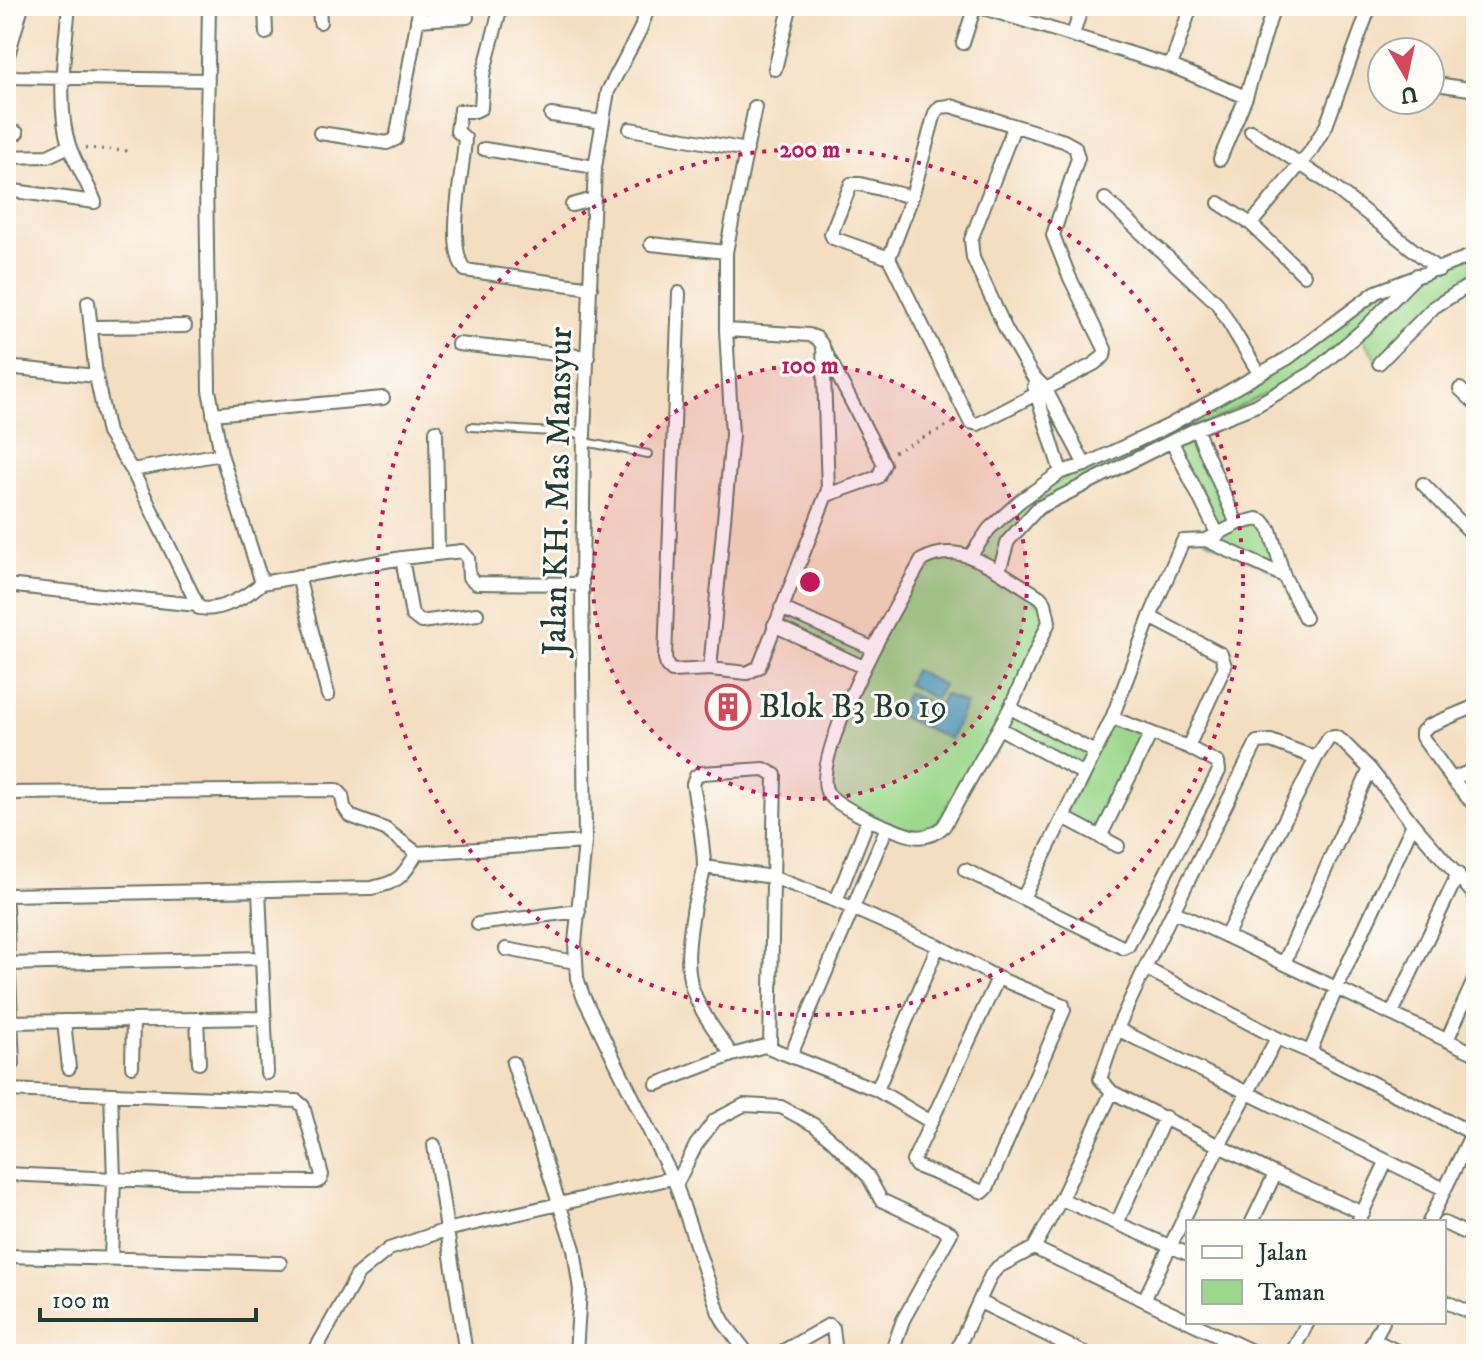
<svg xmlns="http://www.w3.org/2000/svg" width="1482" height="1360" viewBox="0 0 1482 1360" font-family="'IM FELL DW Pica',serif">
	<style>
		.green { fill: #9cd88c; stroke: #5e8a60; stroke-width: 2 }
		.water { fill: #4ab1c9; stroke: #34777e; stroke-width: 2 }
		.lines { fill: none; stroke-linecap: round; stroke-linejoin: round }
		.lane-casing { stroke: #6a7565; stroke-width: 10 }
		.street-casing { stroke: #6a7565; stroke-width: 16 }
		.path { stroke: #6a7565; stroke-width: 3; stroke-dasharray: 2 6; stroke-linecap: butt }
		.lane { stroke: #fff; stroke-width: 6 }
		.street { stroke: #fff; stroke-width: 12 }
		.ring { fill: none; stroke: #c2185b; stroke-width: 4; stroke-dasharray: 4 8 }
		.labels { text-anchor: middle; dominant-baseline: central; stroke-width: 6; stroke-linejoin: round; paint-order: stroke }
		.street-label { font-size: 34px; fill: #1f3d34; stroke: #fdfcf7 }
		.poi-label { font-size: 34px; fill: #1f3d34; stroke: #fdfcf7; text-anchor: start }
		.centre { fill: #c2185b; stroke: #fdfcf7; stroke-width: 4 }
		.ring-label { font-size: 24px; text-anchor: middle; font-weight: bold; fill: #c2185b; stroke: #fdfcf7; stroke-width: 6; stroke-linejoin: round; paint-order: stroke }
	</style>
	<rect width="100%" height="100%" fill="#fdfcf7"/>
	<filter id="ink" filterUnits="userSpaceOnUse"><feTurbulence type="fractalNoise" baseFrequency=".0125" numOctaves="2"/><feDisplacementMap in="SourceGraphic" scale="16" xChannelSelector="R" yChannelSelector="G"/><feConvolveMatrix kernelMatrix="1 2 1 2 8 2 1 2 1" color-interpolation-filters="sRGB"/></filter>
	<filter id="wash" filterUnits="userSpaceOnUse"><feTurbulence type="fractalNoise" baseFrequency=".006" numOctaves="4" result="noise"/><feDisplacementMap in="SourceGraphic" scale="32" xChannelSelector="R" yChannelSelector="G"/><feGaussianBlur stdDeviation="1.8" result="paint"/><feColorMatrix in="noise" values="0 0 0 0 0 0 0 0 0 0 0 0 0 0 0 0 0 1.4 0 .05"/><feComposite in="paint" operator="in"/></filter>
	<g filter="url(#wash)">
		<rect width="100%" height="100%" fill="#f4dec1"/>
		<path class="green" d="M1476,254V278L1434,307L1379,363L1360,335L1319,367L1196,429L1237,523L1263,521L1284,576L1206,540L1217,536L1172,443L1038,508L1008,541L999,571L1048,611L1010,708L1095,751L1112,718L1151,733L1100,837L1063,817L1084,775L999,728L944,826L921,838L828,795L824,783L863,667L774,625L781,608L872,648L922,560L971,555L1020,501L1259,373L1376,292Z"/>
		<path class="water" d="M914,670L943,685L935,699L907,684Z
			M907,693L938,706L944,694L966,704L950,739L897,715Z"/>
	</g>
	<g filter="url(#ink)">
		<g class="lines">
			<g class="lane-casing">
				<path id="lane" d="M471,427L584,434
					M584,442L648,454"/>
			</g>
			<g class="street-casing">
				<path id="street" d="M209,6L206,177L209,390L221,454L262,583
					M265,6L266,33
					M319,6L320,22
					M501,6L483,75L481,108L475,111H460L457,131L465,138C464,169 445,246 465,270L591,288
					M649,6L640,30L608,91L595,167L584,434L582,584L585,842L575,943L577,978L583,996L676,1185L719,1313L725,1324L748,1354
					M977,6L1171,66L1246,97
					M1445,6L1476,10
					M417,20L467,17
					M1073,35L1082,6
					M963,43L975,6
					M6,62L22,6
					M1171,66L1191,6
					M775,69L789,12L787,6
					M6,77L208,80
					M1430,83L1476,90
					M551,115L603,122
					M1014,127L971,240L973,258L1006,330L1032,375L1045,388L1085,465
					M630,129L747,150
					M1251,131L1327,182L1439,270
					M6,133H17
					M320,133L387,143L396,139L420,6
					M484,149L595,167
					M6,157L48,156L69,146
					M1220,159L1246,97L1274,6
					M6,190L95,202C88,183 75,164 69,145C56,105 65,47 69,6
					M1105,199L1217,303L1259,373
					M1219,203L1251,224L1304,275
					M572,205L593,199
					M1251,224L1310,152L1326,126L1370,6
					M651,244L726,252
					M889,258L912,197L935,113L940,107L951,106L1064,141L1075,147L1078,158L1053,235L1069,276L1105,349L1104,356L1094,364L978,424L970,422L889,258L833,238L831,234L851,184H860L912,197
					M679,293L665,658L667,666L672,671L710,669L747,673L759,667L828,490L823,346L817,338L809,335L726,330
					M88,302L96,376L108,433L132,470L199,608C220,612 246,597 262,583L402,558L462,551L468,558L469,577L476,583L582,584
					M92,327L185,326
					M458,344L588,357
					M824,349L884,464L878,477L827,495
					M1379,363L1434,307L1468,286L1476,278
					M6,367L96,376
					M1034,386L1061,472
					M1460,389L1476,404
					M213,414L383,398
					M1196,429L1237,524
					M436,431L438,553
					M1172,442L1218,535
					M132,470L221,454
					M1423,484L1476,538
					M1206,540L1284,576
					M971,555L989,529L1020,501L1061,472L1085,465L1168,426L1288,358L1376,292L1476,254
					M402,558L412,615L421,622L477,614
					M999,571C973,556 950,545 922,560C903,593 803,766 829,795C839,806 869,820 882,825C907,835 923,845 944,826L1010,708L1049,622L1045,603L1040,597L999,571L1008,541L1038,508L1196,429L1257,405L1312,373L1365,328L1417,275
					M298,576L328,695
					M6,585L197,605
					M781,608L872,648
					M774,625L863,667
					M710,669L732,435L726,330V252L755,107
					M1476,706L1428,726L1422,732V737L1452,779L1476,807
					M1010,708L1095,752
					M1112,718L1188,747
					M999,728L1084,774
					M1316,758L1271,741L1257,742L1145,968L1117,1029L1100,1079L1112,1092L1275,1174L1363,1213
					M1452,779L1476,769
					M6,793L337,790L342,795L344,807L350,816L385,829L417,853
					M1063,817L1118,846
					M1100,837L1151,733
					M705,867L772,877L836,901L938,946L998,978L1063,1005L1064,1010L987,1188L983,1192L916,1166L913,1161L998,978
					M965,870L1124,948L1128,946L1219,771L1218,763L1188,747L1225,666L1221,654L1150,617
					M259,890L267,1073
					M6,895L371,888C399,883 403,876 417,853L585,842
					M1023,898L1112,718L1150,617L1183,541L1206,540L1237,524L1257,519L1263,521L1270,530L1284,576L1305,618
					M836,901L868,820
					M6,907L13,1064
					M1173,911L1476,1054
					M478,924L579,911
					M1226,936L1316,758L1329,738L1335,737L1342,741L1370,769L1413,824L1476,897
					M506,949L575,962
					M1284,963L1370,769
					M6,964L261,958
					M1145,968L1277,1038L1310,1052L1476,1135
					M1392,1013L1458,874
					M197,1019L199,1063
					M64,1021L69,1068
					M6,1022L264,1018
					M1117,1029L1444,1189
					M1447,1040L1476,976
					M1310,1052L1337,987L1413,824
					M732,1055C688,993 681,983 694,906C696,893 705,877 704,864C703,838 697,810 693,784L696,776L702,773L764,769L775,775L770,1047
					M791,1055L887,827
					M513,1063L574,1249L580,1290L576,1354
					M132,1066L133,1020
					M657,1084L732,1055L765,1046L877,1090L931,1122
					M6,1090L297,1101L303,1106L322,1175L320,1180L316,1182L158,1181L6,1174
					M877,1090L938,946
					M434,1145L466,1354
					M676,1185L696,1145L715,1120L744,1105L781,1107L814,1125L833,1141L868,1176L881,1200L951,1233L903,1320L891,1354
					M1061,1199L1188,1254
					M1252,1222L1275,1174
					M1358,1222L1386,1162
					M1429,1222L1476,1125
					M1117,1223L1165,1117
					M1444,1223L1476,1238
					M1034,1248L1188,1321
					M6,1256L280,1263
					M111,1258L114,1179L111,1094
					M1144,1300L1219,1146L1277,1038
					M1444,1301L1476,1315
					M980,1302L1086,1354
					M1190,1322L1258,1354
					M1374,1340L1403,1354
					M313,1354L358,1274L389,1249L446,1230L672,1178
					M778,1354L829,1325L833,1328L836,1354
					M955,1354L991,1275L998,1267L1034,1248L1061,1199L1112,1092
					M1216,1354L1223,1338
					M1291,1354L1308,1322
					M1366,1354L1383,1322"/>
			</g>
			<path class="path" d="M85,148L127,151
				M894,452L955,422"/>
			<use href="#lane" class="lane"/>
			<use href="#street" class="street"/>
		</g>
	</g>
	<circle cx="810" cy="582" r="217" fill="#c2185b" fill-opacity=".12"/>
	<g class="ring">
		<circle cx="810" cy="582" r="217"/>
		<circle cx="810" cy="582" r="433"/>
	</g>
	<defs>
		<g id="building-ring" transform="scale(2.3)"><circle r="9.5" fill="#fdfcf7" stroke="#d1495b" stroke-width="1.5"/><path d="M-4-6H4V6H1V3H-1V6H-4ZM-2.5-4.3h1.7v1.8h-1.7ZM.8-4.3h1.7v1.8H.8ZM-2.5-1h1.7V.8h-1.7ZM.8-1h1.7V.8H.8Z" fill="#d1495b"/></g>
	</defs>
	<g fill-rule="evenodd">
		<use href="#building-ring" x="728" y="707"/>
	</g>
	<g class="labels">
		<g class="street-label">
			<text transform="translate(558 491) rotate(-89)">Jalan KH. Mas Mansyur</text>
		</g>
		<g class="poi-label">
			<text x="759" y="707">Blok B3 Bo 19</text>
		</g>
	</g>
	<circle cx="810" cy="582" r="12" class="centre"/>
	<g class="ring-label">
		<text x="810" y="157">200 m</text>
		<text x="810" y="373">100 m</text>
	</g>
	<rect width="1482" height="1360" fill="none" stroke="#fdfcf7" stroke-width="32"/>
	<rect x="1186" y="1220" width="260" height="104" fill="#fdfcf7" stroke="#a4b0a9" stroke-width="2"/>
	<rect x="1202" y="1246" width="40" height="12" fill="#ffffff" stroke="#a4b0a9" stroke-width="2"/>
	<text x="1258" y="1260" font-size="24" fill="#1f3d34">Jalan</text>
	<rect x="1202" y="1280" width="40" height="24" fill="#9cd88c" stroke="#a4b0a9" stroke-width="2"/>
	<text x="1258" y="1300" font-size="24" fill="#1f3d34">Taman</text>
	<g transform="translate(1406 76) rotate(171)"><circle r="38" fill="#fdfcf7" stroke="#a4b0a9" stroke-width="2"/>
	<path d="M0-6L14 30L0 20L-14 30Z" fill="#d1495b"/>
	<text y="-12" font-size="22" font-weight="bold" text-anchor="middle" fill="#1f3d34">U</text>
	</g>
	<path d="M40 1308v12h216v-12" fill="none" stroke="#1f3d34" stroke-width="4"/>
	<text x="52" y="1308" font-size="24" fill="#1f3d34" stroke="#fdfcf7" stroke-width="6" paint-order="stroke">100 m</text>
</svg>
